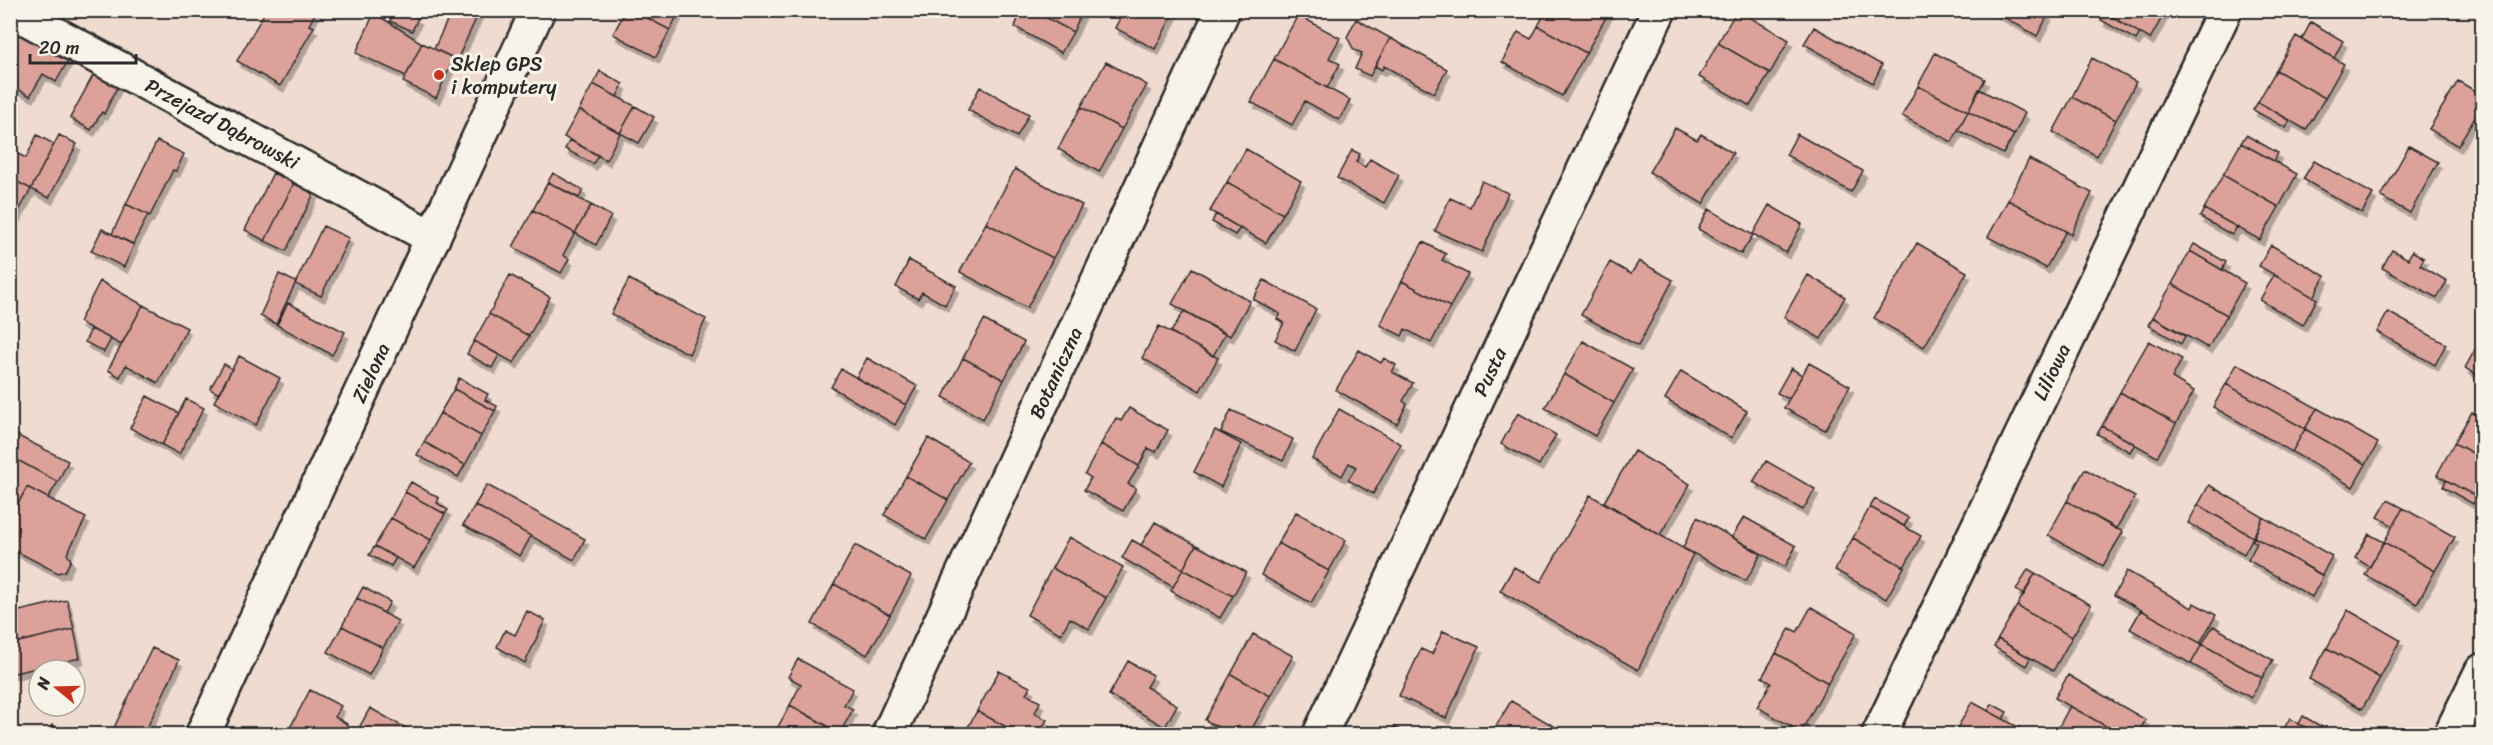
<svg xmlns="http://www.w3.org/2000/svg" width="2493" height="745" viewBox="0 0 2493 745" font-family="Sriracha,sans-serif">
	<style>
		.building { fill: #dca299; stroke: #2b2b2b; stroke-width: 1.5; filter: url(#shadow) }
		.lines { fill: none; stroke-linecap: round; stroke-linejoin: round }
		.minor-casing { stroke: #2b2b2b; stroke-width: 38 }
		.tertiary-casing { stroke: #2b2b2b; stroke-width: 38 }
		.minor { stroke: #f7f3e8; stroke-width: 33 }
		.tertiary { stroke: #f7f3e8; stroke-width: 33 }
		.poi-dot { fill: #c8321e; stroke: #f7f3e8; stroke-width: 2 }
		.labels { text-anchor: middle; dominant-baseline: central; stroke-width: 6; stroke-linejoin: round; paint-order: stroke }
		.poi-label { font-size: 20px; fill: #2b2b2b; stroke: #f7f3e8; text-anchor: start }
		.street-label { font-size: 20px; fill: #2b2b2b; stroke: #f7f3e8 }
	</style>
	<defs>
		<filter id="shadow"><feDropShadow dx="3.5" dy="6" stdDeviation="0" flood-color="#0004"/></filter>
	</defs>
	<rect width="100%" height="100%" fill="#efdbd0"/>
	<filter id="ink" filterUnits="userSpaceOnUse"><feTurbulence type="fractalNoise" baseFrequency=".0167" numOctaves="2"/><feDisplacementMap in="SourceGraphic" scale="12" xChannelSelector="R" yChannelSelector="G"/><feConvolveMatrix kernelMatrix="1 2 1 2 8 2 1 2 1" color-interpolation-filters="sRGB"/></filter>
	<g filter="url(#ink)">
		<path class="building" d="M266,10H317L309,25L314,27L280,86L237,61Z
			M394,10H401L418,18L412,31L390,21Z
			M452,10H480L457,60L434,49Z
			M626,10H632L670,30L656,57L613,34Z
			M632,10H680L670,30Z
			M1021,10H1032L1073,32L1061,53L1015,27Z
			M1032,10H1083L1073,32Z
			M1124,10H1175L1155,49L1115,28Z
			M1535,10H1610L1586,53L1538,26L1544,15Z
			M1737,10L1789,40L1770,73L1718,43Z
			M1991,10H2039L2048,15L2037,36Z
			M2100,10H2166L2150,39Z
			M374,13L422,43L406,76L356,53Z
			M2104,13L2140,33L2136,40L2101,20Z
			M1298,15L1340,38L1329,58L1340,64L1327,88L1274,59Z
			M1356,19L1390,38L1370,76L1355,69L1362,53L1354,50L1347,37Z
			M2311,22L2343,41L2334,58L2302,39Z
			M1538,26L1586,53L1562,96L1502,62L1518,32L1531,39Z
			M10,27L70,57L56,82L43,74L30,96L10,85Z
			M1814,27L1882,65L1873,83L1804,44Z
			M2296,36L2344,64L2325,98L2276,70Z
			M1390,38L1447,69L1434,93L1384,66L1382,70L1375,66Z
			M422,43L454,58L436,98L403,82Z
			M1718,43L1770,73L1750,106L1699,77Z
			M1935,53L1985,79L1968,111L1918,86Z
			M2092,58L2136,82L2116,120L2072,97Z
			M1274,59L1350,100L1339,120L1305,101L1292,125L1251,102Z
			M1106,62L1147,85L1122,129L1081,107Z
			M2276,70L2325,98L2306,130L2258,102Z
			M600,71L623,84L617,97L593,84Z
			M95,72L118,85L104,114L102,112L91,130L70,118Z
			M2458,81L2482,95V104L2458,146L2429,129Z
			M593,84L635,106L620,133L579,110Z
			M1918,86L1968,111L1952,142L1902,116Z
			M980,87L1029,114L1017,137L968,110Z
			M1979,89L2025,113L2014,135L1968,111Z
			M2072,97L2116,120L2097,156L2053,132Z
			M2258,102L2290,120L2286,128L2253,110Z
			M635,106L654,117L639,143L620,133Z
			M1081,107L1122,129L1099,172L1058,149Z
			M579,110L620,133L606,160L564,137Z
			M1968,111L2014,135L2003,154L1958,130Z
			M1675,128L1697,140L1701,134L1733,153L1703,204L1649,172Z
			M1797,134L1863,171L1851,192L1786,155Z
			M37,135L54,144L31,189L10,178V150L26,158Z
			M59,135L77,144L49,198L31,189Z
			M2246,135L2278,153L2274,161L2241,143Z
			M570,140L598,155L593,164L565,149Z
			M157,141L184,154L176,171L173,170L150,216L126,204Z
			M2241,143L2297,174L2279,207L2223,175Z
			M2409,146L2438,162L2410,213L2381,197Z
			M1246,149L1301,181L1283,214L1227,182Z
			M1352,150L1360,154L1356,162L1365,167L1370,159L1399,175L1384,203L1337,178Z
			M2029,159L2092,193L2071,234L2008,200Z
			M2314,161L2373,194L2362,213L2303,179Z
			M1015,169L1082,205L1053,258L986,223Z
			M273,173L294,183L265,241L245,230Z
			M553,173L583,190L579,198L548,182Z
			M2223,175L2279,207L2260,240L2204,209Z
			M10,178L31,189L10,227Z
			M1482,181L1508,193L1482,252L1435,231L1450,198L1470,207Z
			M548,182L591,205L575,233L533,210Z
			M1227,182L1283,214L1266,243L1210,211Z
			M294,183L314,193L286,251L265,241Z
			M2008,200L2066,231L2046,268L1988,237Z
			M126,204L148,215L133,244L112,234Z
			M591,205L611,216L596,245L575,233Z
			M1769,205L1802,224L1786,253L1753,234Z
			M1709,209L1753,235L1741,254L1698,229Z
			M2204,209L2237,227L2232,235L2200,217Z
			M533,210L575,233L563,255L569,259L561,273L513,247Z
			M1216,214L1240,228L1235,235L1212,222Z
			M986,223L1053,258L1027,308L960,272Z
			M323,226L349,238L321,296L295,284Z
			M102,229L134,245L124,267L91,251Z
			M1423,242L1446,254L1442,260L1468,274L1450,307L1402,281Z
			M1917,243L1967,272L1924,347L1874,318Z
			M2194,244L2226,262L2222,270L2190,251Z
			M2271,245L2325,276L2313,297L2259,266Z
			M2392,250L2408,259L2412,251L2424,258L2420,265L2447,281L2437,298L2382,268Z
			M2190,251L2245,283L2227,315L2172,284Z
			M909,260L956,286L945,305L922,292L918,299L896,287Z
			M1639,261L1673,280L1638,346L1581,315L1610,262L1631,274Z
			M1192,268L1250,301L1230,336L1172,304Z
			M279,274L296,282L276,324L260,316Z
			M510,275L550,297L529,336L489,314Z
			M1808,275L1845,297L1821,339L1784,317Z
			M2274,275L2317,299L2303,325L2260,300Z
			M629,279L706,319L689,354L611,314Z
			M1264,280L1316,309L1295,351L1275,340L1284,323L1277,319L1280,314L1253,299Z
			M100,281L143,305L121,345L79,322Z
			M1402,281L1450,307L1431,343L1405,329L1402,336L1380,325Z
			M2172,284L2227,315L2208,348L2153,317Z
			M288,303L345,332L332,355L277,325Z
			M143,305L187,328L158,383L126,365L120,377L108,370Z
			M1184,311L1225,334L1213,356L1171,332Z
			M2388,312L2446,344L2435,365L2377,332Z
			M489,314L529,336L514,363L474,341Z
			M2153,317L2185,336L2181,344L2148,325Z
			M984,320L1024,342L1004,380L963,358Z
			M1159,326L1218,358L1200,391L1142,358Z
			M91,329L111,339L104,352L85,342Z
			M2482,337V378L2465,368Z
			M474,341L499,355L492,368L467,354Z
			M1583,341L1633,369L1614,403L1564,374Z
			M2149,341L2182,359L2172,378L2194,391L2176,424L2120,392Z
			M1359,350L1381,363L1384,358L1396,365L1392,372L1413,383L1403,401L1407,404L1397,424L1336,390Z
			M239,356L280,378L256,425L214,402Z
			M867,358L917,386L906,405L856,378Z
			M963,358L1004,380L983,419L943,397Z
			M1809,363L1850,386L1825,430L1784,408Z
			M224,364L232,369L219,394L210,389Z
			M2237,364L2317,408L2305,429L2226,384Z
			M1791,368L1802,375L1789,399L1777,393Z
			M841,369L906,405L895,425L831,387Z
			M1681,371L1747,411L1731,438L1665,399Z
			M1564,374L1614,403L1595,436L1545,408Z
			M459,378L488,394L485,400L497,406L495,411L454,389Z
			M2226,384L2305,429L2292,452L2213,407Z
			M454,389L495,411L481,436L440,413Z
			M2120,392L2176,424L2157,457L2102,426Z
			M147,396L179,413L162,445L130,428Z
			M186,399L204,408L179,454L162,445Z
			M1129,408L1168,430L1156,452L1148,448L1139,466L1101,444L1116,418L1121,421Z
			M2317,408L2378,443L2366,464L2305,429Z
			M1339,409L1401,444L1373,494L1348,480L1356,467L1349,463L1342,476L1312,459Z
			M1231,410L1293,439L1283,461L1221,432Z
			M2472,412L2482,417V458L2454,443Z
			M440,413L481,436L465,465L424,442Z
			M1518,413L1556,435L1539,465L1501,444Z
			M2102,426L2135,444L2130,452L2097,434Z
			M2305,429L2366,464L2353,487L2292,452Z
			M1215,430L1241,444L1221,487L1194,472Z
			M14,434L68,461L58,482L10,456V440Z
			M928,438L969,462L948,500L906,476Z
			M424,442L465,465L458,477L417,455Z
			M2454,443L2482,458V500L2437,475Z
			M1101,444L1139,466L1128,484L1136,488L1123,511L1084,490L1091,478L1085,474Z
			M1634,451L1690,484L1660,535L1604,502Z
			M10,456L58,482L48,498L27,487L19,502L10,498Z
			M1766,461L1815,489L1803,510L1753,482Z
			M2085,469L2135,497L2116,529L2067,501Z
			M906,476L948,500L926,539L884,515Z
			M2446,480L2477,497L2473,504L2443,487Z
			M411,482L439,498L437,503L448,510L445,514L405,492Z
			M487,485L585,539L574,560L475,505Z
			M2209,485L2263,517L2253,537L2198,505Z
			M27,487L86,518L67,554L71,560L65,571L58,573L10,548V518Z
			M405,492L445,514L431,540L391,518Z
			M1590,495L1693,554L1638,670L1500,591L1514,567L1541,582Z
			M1875,499L1909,518L1904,526L1870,507Z
			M2388,500L2403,508L2393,526L2378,517Z
			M2067,501L2123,532L2103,566L2048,535Z
			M475,505L531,536L520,556L463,525Z
			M2198,505L2253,537L2244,554L2188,523Z
			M1870,507L1921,536L1904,567L1853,538Z
			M2403,508L2455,537L2435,571L2384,542Z
			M1296,512L1346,540L1329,571L1278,543Z
			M1697,517L1761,554L1746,581L1683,548Z
			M1744,517L1796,546L1785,567L1732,537Z
			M2263,517L2332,556L2322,575L2254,537Z
			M391,518L431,540L414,568L375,546Z
			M1155,522L1196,545L1183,569L1141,545Z
			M2369,534L2384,542L2370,567L2355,558Z
			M1069,537L1123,567L1106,598L1052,568Z
			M2254,537L2323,576L2312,597L2248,560L2257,543L2252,540Z
			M1853,538L1904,567L1886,599L1835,570Z
			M1132,540L1183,569L1173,587L1122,558Z
			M2384,542L2435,571L2417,604L2365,575Z
			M1278,543L1329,571L1311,603L1261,575Z
			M855,545L911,576L890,615L834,584Z
			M1196,545L1246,572L1233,596L1183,569Z
			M375,546L396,558L391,566L369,555Z
			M1052,568L1106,598L1089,629L1070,618L1061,634L1027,615Z
			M1183,569L1233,596L1220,618L1171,591Z
			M2028,569L2035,573L2024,595L2016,590Z
			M2127,571L2192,608L2194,603L2216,615L2200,643L2114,595Z
			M2035,573L2091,605L2072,637L2017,606Z
			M834,584L890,615L867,655L812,624Z
			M363,587L390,602L384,613L357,598Z
			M357,598L398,621L383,648L342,626Z
			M67,600L74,629L10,644V613Z
			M2017,606L2072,637L2053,671L1998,639Z
			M1811,607L1856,633L1828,683L1776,653L1790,628L1797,632Z
			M2141,610L2202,644L2191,664L2130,629Z
			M2348,610L2400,640L2380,678L2327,648Z
			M527,611L545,620L525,663L497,647L505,630L515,635Z
			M342,626L383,648L369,675L328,652Z
			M2213,626L2273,660L2262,678L2202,644Z
			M74,629L80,658L10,674V644Z
			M1443,631L1479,647L1446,718L1399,696L1421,649L1432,654Z
			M1253,634L1293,656L1270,696L1231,674Z
			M1998,639L2030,658L2026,666L1994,647Z
			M2202,644L2262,678L2251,698L2191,664Z
			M152,648L179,660L171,678L144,734H111Z
			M2327,648L2380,678L2362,709L2309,679Z
			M1776,653L1828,683L1801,732L1757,707L1771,683L1762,677Z
			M798,659L853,689L844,705L853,709L840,733L790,705L801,684L788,677Z
			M1128,661L1153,675L1146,687L1177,705L1165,727L1109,695Z
			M999,671L1030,687L1026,694L1040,702L1035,713L1047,720L1038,734H1019L977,711Z
			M1231,674L1270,696L1249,734H1230L1205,720Z
			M2068,675L2146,720L2137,734H2120L2055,698Z
			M310,690L341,706L335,717L347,724L342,734H304L290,728Z
			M1511,701L1567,734H1491Z
			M1972,702L2027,732L2025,734H1954Z
			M1992,704L2007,712L2003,719L1988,711Z
			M790,705L830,728L827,734H774Z
			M2070,706L2120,734H2055Z
			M370,708L400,725L417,734H371L359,728Z
			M977,711L1019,734H964Z
			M2303,716L2332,733L2331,734H2318L2299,724Z
			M2290,718L2299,724L2318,734H2281Z
			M52,725L70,734H47Z
			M1394,727L1407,734H1389Z
			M1740,727L1756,734H1736Z
			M290,728L304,734H287Z"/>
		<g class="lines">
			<g class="minor-casing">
				<path id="minor" d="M11,10L433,238
					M889,734L1223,10
					M1320,734L1659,10
					M1879,734L2225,10
					M2451,734L2482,671"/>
			</g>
			<g class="tertiary-casing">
				<path id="tertiary" d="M203,734L538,10"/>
			</g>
			<use href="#minor" class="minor"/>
			<use href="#tertiary" class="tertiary"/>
		</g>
	</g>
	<circle class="poi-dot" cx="439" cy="75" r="6"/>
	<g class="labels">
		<g class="poi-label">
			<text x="451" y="64">Sklep GPS<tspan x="451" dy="23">i komputery</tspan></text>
		</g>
		<g class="street-label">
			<text transform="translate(222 124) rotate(28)">Przejazd Dąbrowski</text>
			<text transform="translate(1490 372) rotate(-65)">Pusta</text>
			<text transform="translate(2052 372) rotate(-64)">Liliowa</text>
			<text transform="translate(371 373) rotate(-65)">Zielona</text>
			<text transform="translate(1056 373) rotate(-65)">Botaniczna</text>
		</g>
	</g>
	<rect width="2493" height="745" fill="none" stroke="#f7f3e8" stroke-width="36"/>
	<rect x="18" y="18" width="2457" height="709" fill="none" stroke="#2b2b2b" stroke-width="2" filter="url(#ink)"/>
	<g transform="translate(57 688) rotate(289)"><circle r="28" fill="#f7f3e8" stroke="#a5a39c" stroke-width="1.5"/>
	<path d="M0-4.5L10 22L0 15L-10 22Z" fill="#c8321e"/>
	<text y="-9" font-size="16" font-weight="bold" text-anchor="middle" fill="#2b2b2b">N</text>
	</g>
	<path d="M30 54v9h106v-9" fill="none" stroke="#2b2b2b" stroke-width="3"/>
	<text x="39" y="54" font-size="18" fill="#2b2b2b" stroke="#f7f3e8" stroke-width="4.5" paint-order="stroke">20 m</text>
</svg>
